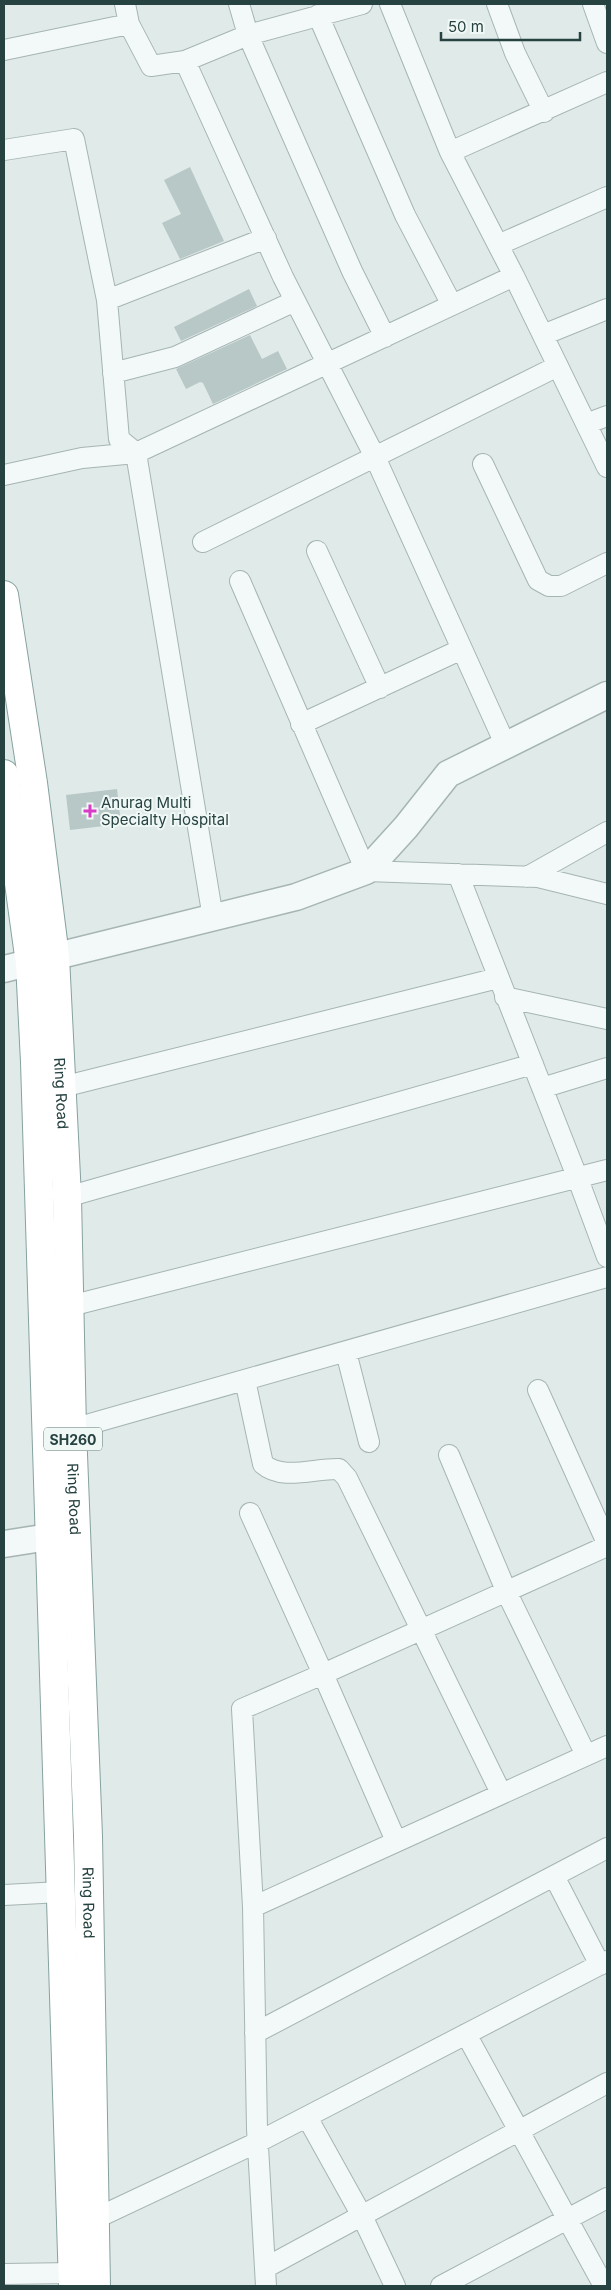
<svg xmlns="http://www.w3.org/2000/svg" width="611" height="2290" viewBox="0 0 611 2290" font-family="Inter,sans-serif">
	<style>
		.building { fill: #b7c8c6 }
		.lines { fill: none; stroke-linecap: round; stroke-linejoin: round }
		.minor-casing { stroke: #a5b5b3; stroke-width: 22 }
		.tertiary-casing { stroke: #a5b5b3; stroke-width: 29 }
		.trunk-casing { stroke: #86a29f; stroke-width: 30 }
		.minor { stroke: #f3f8f8; stroke-width: 20 }
		.tertiary { stroke: #f3f8f8; stroke-width: 26 }
		.trunk { stroke: #fff; stroke-width: 28 }
		.poi-dot { fill: #d93bc6; stroke: #f0f8f6; stroke-width: 2 }
		.labels { text-anchor: middle; dominant-baseline: central; stroke-width: 4; stroke-linejoin: round; paint-order: stroke }
		.shield { fill: #f0f8f6; stroke: #637977; stroke-width: 1 }
		.shield-label { font-size: 14px; font-weight: bold; fill: #274341 }
		.poi-label { font-size: 15px; fill: #274341; stroke: #f0f8f6; text-anchor: start }
		.street-label { font-size: 15px; fill: #274341; stroke: #f0f8f6 }
	</style>
	<rect width="100%" height="100%" fill="#e0eae9"/>
	<path class="building" d="M190,167L224,241L180,259L162,223L181,214L164,180Z
		M249,289L257,306L181,341L174,327Z
		M250,335L262,359L278,351L287,369L213,404L203,383L200,382L186,389L176,369Z
		M117,789L121,824L70,830L66,795Z"/>
	<g class="lines">
		<g class="minor-casing">
			<path id="minor" d="M125,4L129,24
				M239,4L248,35L362,4
				M390,4L450,152L514,276
				M497,4L515,53L544,112
				M593,4L607,43
				M318,15L405,215L452,305
				M4,50L129,24L151,66L185,61
				M4,150L74,139L107,300
				M450,152L607,82
				M498,245L607,197
				M543,335L607,309
				M385,337L352,271L248,35L185,61L283,277L375,457L506,746
				M113,373L175,357L295,301
				M586,424L607,416
				M136,453L119,439L107,300L266,238
				M483,464L538,580L549,586H561L607,563
				M4,475L82,458L136,453
				M203,542L558,366
				M317,551L380,688
				M240,581L366,871L538,877L607,894
				M301,724L462,649
				M458,874L578,1179L607,1257
				M527,877L607,832
				M213,918L136,453L514,276L607,467
				M505,997L607,1019
				M62,1087L498,978
				M542,1088L607,1068
				M67,1197L533,1064
				M70,1306L607,1170
				M346,1352L369,1442
				M245,1380L263,1464C282,1481 315,1468 339,1469L347,1478L501,1793
				M538,1390L607,1543
				M72,1429L607,1277
				M449,1455L507,1593L586,1755
				M250,1513L323,1674L607,1546
				M554,1876L600,1965
				M4,1895L61,1892
				M253,1907L242,1709L323,1674L396,1841
				M255,2033L607,1848
				M466,2034L604,2286
				M307,2117L362,2216L395,2286
				M84,2224L258,2142L607,1961
				M265,2268L607,2083
				M4,2274L73,2273
				M266,2286L257,2129L253,1907L607,1746
				M441,2286L607,2198"/>
		</g>
		<g class="tertiary-casing">
			<path id="tertiary" d="M4,969L296,897L366,871L406,827L448,774L607,695
				M4,1544L49,1537"/>
		</g>
		<g class="trunk-casing">
			<g id="trunk">
				<path id="s1" d="M4,595L33,783L55,957L67,1197L72,1429L88,1836L96,2286"/>
				<path d="M4,774L30,963L35,1062L73,2286"/>
			</g>
		</g>
		<use href="#minor" class="minor"/>
		<use href="#tertiary" class="tertiary"/>
		<use href="#trunk" class="trunk"/>
	</g>
	<path class="poi-dot" d="M87.5 803.5h5v5h5v5h-5v5h-5v-5h-5v-5h5z"/>
	<g class="labels">
		<rect class="shield" x="44" y="1427.5" width="58" height="23" rx="4"/>
		<g class="shield-label">
			<text x="73" y="1439">SH260</text>
		</g>
		<g class="poi-label">
			<text x="101" y="802">Anurag Multi<tspan x="101" dy="17">Specialty Hospital</tspan></text>
		</g>
		<g class="street-label">
			<text stroke="none"><textPath href="#s1" startOffset="502">Ring Road</textPath></text>
			<text stroke="none"><textPath href="#s1" startOffset="908">Ring Road</textPath></text>
			<text stroke="none"><textPath href="#s1" startOffset="1312">Ring Road</textPath></text>
		</g>
	</g>
	<rect width="611" height="2290" fill="none" stroke="#274341" stroke-width="10"/>
	<path d="M441 32v8h139v-8" fill="none" stroke="#274341" stroke-width="2.5"/>
	<text x="448" y="32" font-size="15" fill="#274341" stroke="#f0f8f6" stroke-width="4" paint-order="stroke">50 m</text>
</svg>
